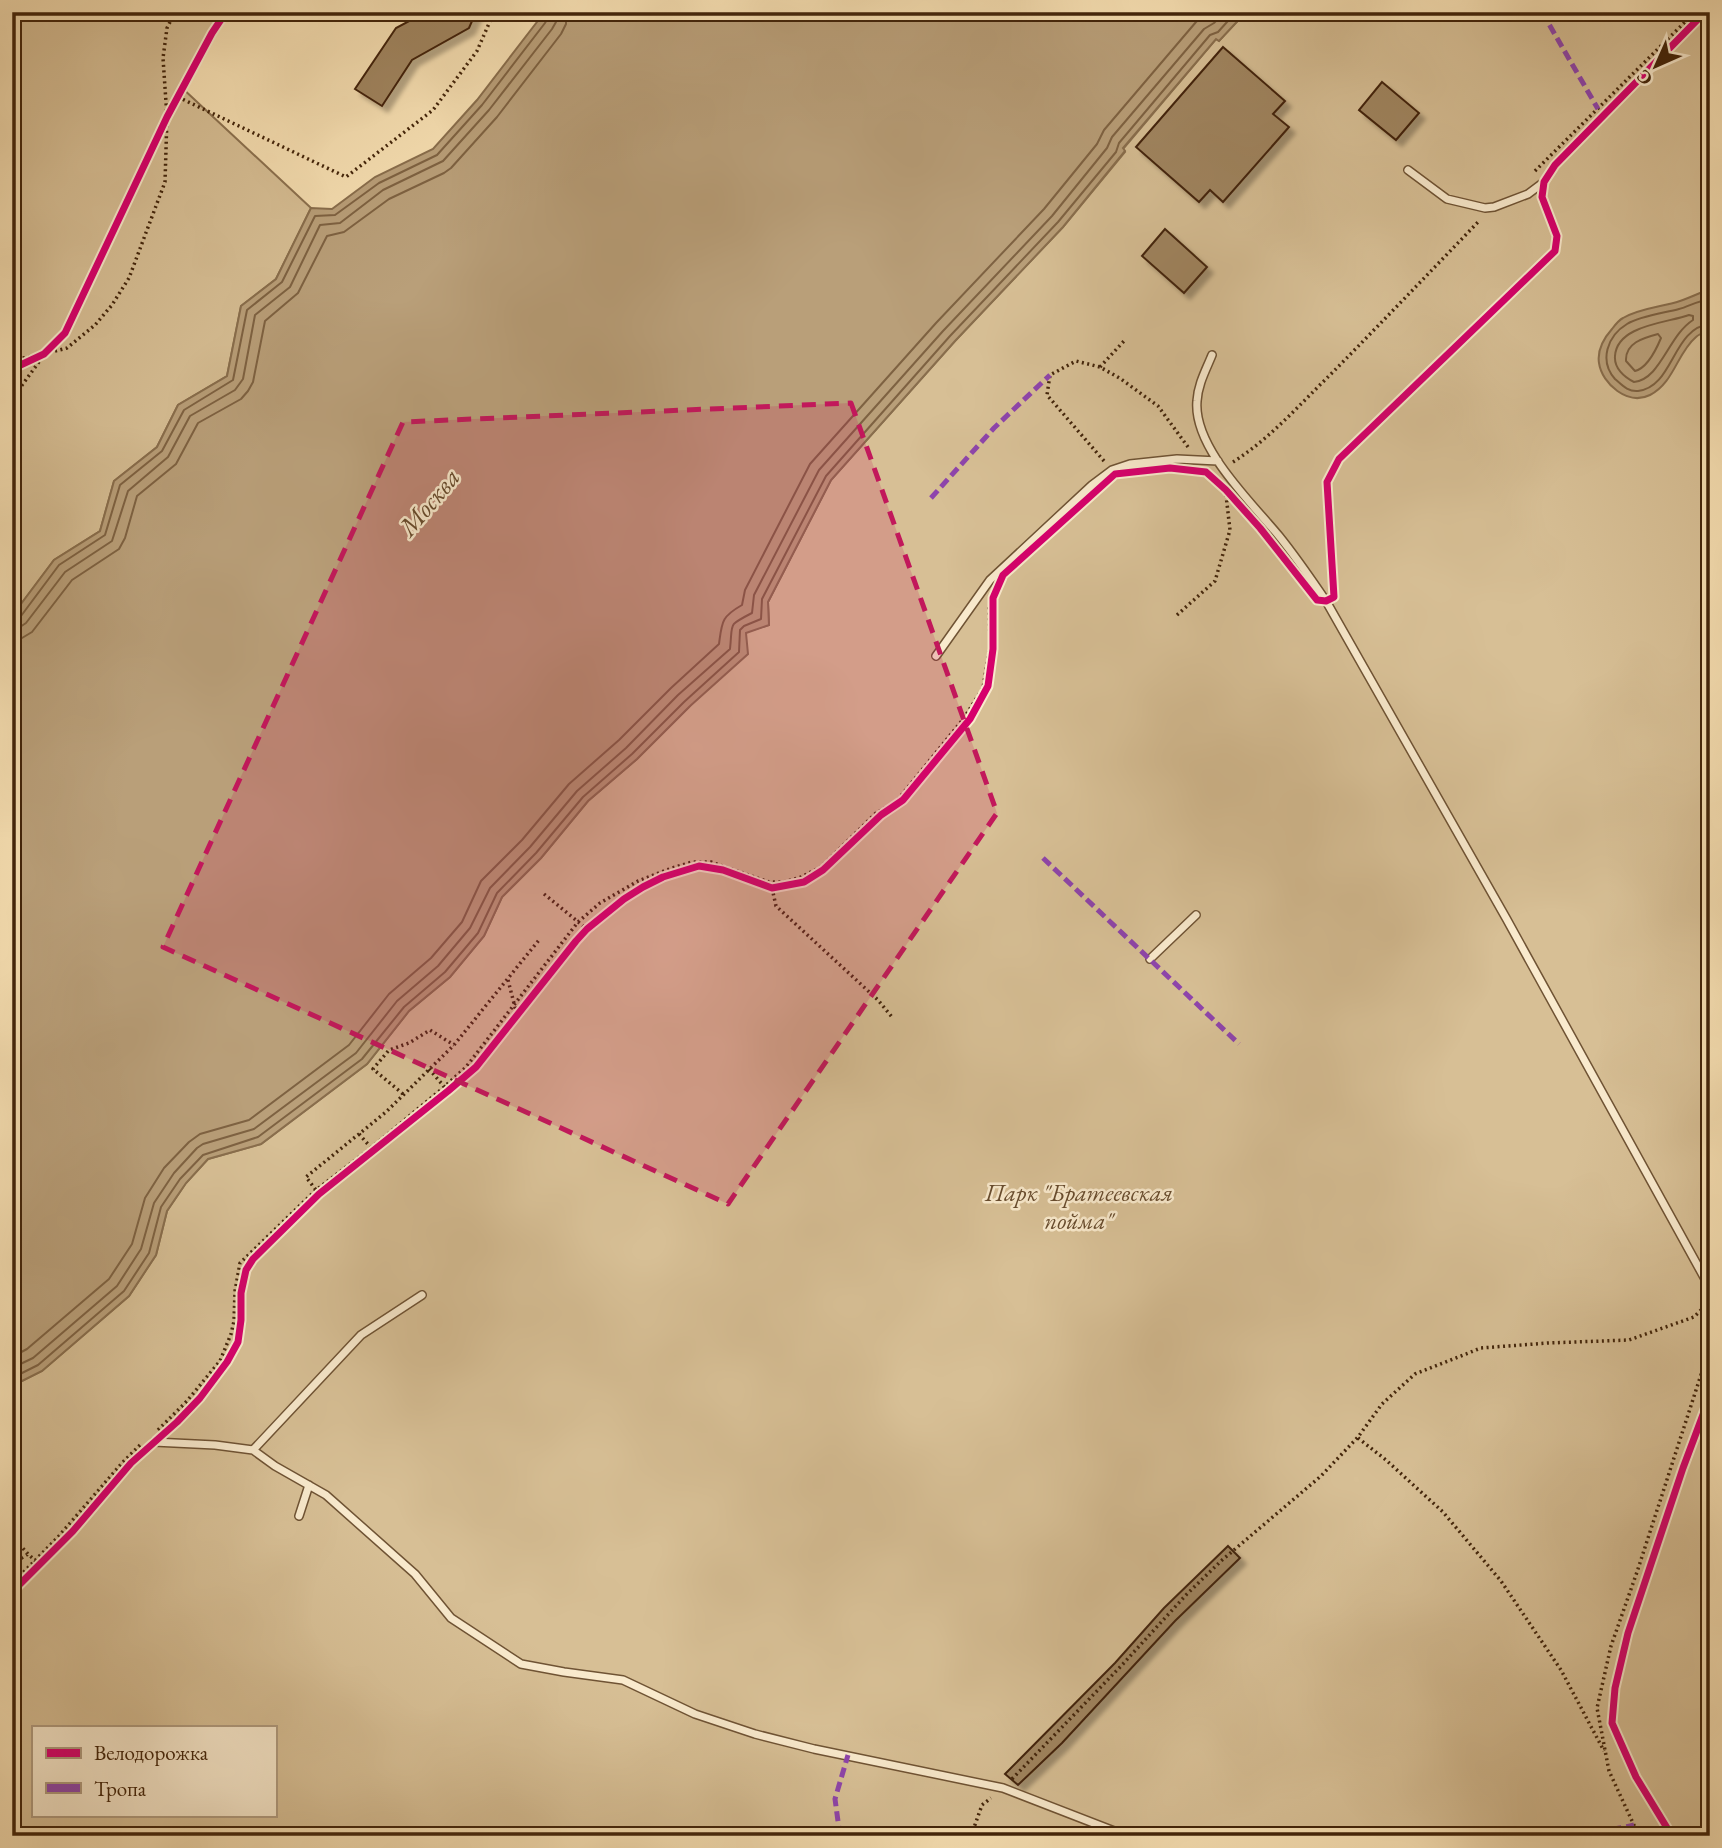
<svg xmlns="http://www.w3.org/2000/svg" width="1722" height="1848" viewBox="0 0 1722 1848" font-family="'EB Garamond',serif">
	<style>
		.green { fill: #d7bf95; stroke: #8c7250; stroke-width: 2; fill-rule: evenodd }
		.water { fill: #b99f79; stroke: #896e4d; stroke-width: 2 }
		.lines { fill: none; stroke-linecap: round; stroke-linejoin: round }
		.shore { stroke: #7e6242; stroke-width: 2 }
		.building { fill: #a08561; stroke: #42240a; stroke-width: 2; filter: url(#shadow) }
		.service-casing { stroke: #6f5334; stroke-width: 10 }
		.path { stroke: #42240a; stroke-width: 3.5; stroke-dasharray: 2 3.5; stroke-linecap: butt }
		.service { stroke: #f9eacd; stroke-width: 7 }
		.quiet { stroke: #8e44ad; stroke-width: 5; stroke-dasharray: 10 5; stroke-linecap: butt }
		.cycleway-casing { stroke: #f9eacd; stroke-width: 11 }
		.cycleway { stroke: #d6006c; stroke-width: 7 }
		.marked { fill: #c2185b; fill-opacity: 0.2; stroke: #c2185b; stroke-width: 5; stroke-dasharray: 14 9; stroke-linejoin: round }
		.labels { text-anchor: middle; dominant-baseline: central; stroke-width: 5; stroke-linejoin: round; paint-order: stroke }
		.park-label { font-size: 24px; font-style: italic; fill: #674b2d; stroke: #f9eacd }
		.water-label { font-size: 26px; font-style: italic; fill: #66492b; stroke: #f9eacd }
	</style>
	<defs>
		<filter id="shadow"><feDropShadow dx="6" dy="6" stdDeviation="2" flood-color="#0004"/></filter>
	</defs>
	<rect width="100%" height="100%" fill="#f6dfb2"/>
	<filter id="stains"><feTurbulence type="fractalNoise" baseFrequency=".00286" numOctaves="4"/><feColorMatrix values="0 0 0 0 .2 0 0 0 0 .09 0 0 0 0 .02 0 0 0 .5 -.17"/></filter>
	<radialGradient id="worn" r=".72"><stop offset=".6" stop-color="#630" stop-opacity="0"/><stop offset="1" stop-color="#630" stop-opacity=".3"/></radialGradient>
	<path class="green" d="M12,12H224L180,86L311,208L276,279L241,306L227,376L178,405L157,447L114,481L100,531L54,560L12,616Z
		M1246,12H1710V1836H12V1386L42,1371L129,1296L156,1255L167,1211L186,1183L208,1159L261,1144L367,1064L409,1011L450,977L484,936L502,897L541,858L588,801L637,759L689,707L746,632L769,625L768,602L831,480L955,341L1063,227L1125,152L1123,149L1216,39L1219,41ZM33,1727H275V1815H33Z"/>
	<path class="water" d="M539,12H1246L1219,41L1216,39L1123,148L1125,151L1063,227L955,341L831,480L768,602L769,625L746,633L748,654L689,707L637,759L588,801L541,858L502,897L484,936L450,977L409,1011L367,1064L261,1144L208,1159L186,1183L167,1211L156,1255L129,1296L42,1371L12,1386V616L54,560L100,531L114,481L157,447L178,405L227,376L241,306L276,279L311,208L332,209L375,177L433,149L477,100L540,18Z
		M1700,293H1710V330C1705,332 1699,334 1696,337C1677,353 1674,383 1650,395C1628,406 1602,384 1599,363C1597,350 1604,338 1612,329C1615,325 1619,320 1623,318C1640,308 1662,307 1680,301C1686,299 1693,296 1700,293Z"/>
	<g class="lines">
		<path class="shore" d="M1710,300C1698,300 1690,306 1679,309C1664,313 1640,316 1627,324C1607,336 1599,361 1615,379C1622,385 1628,392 1638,391C1674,387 1672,328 1710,324
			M1689,315L1693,316V320C1668,336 1661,379 1634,382C1624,377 1614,368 1615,356C1617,325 1667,323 1689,315Z
			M1658,334L1661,338C1656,350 1647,368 1635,371L1626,361C1625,343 1643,338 1658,334Z
			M12,619L21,616L59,565L105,535L120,485L162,451L184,410L233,380L247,310L282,282L315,216L335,215L379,183L437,155L482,105L545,23L547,19L546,12
			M12,628L20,627L26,623L65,572L112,541L128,491L168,457L190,416L235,390L243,379L255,315L290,287L320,225L340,223L383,190L443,161L489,110L552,29L556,22L555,12
			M12,639L22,638L32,632L72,580L119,549L125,538L137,496L176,464L198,423L241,399L248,391L253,382L265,321L298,293L327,236L344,232L389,199L444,173L451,168L497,117L561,34L566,24V12
			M12,1357L27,1349L109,1279L132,1244L145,1198L164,1168L189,1142L200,1134L249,1120L349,1045L389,994L431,958L462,922L481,881L522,840L569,784L619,740L671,688L719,644C722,622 721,617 742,605L745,590L810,464L936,323L1044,209L1097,144L1104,130L1196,22L1210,12
			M12,1368L33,1358L117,1286L141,1249L154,1203L174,1173L197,1148L203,1144L254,1129L356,1053L397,1001L438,966L470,928L490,888L530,847L577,791L626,748L678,695L730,649C733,622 727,626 752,613L754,595L819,470L943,331L1052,216L1107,148L1112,137L1204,29L1214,23L1224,12
			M12,1378L38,1365L124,1291L149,1253L161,1207L180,1179L203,1155L258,1137L362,1059L404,1007L445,972L478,933L497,893L536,853L583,797L632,754L684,702L739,652L740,630L744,626L761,619L762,599L826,476L950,336L1058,222L1116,152L1119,143L1210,35L1218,32L1236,12"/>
	</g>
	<path class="building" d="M426,12H476L469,28L412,60L382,106L355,89L396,28Z
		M1223,47L1285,101L1273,114L1289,127L1223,202L1210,190L1199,202L1136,147Z
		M1382,82L1419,113L1396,140L1359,110Z
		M1165,229L1207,267L1184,293L1142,256Z
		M1228,1546L1240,1558L1175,1621L1062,1743L1018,1785L1005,1774L1115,1663L1164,1608Z"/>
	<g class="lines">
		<g class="service-casing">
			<path id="service" d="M1408,170L1447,199L1485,208L1494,207L1528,194L1544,182
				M1212,355C1206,370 1198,384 1197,401C1193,447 1251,502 1279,536C1296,557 1311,579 1326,601L1506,918L1710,1288
				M936,656L990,580L1092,485L1112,470L1130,464L1177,459L1218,461
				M1150,959L1196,915
				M154,1442L215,1445L253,1450L275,1466L326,1495L415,1574L451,1618L521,1664L564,1672L623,1680L695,1714L755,1734L814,1749L1003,1788L1127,1836
				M253,1450L361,1335L422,1295
				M299,1516L309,1485"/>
		</g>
		<path class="path" d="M178,97L346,177L433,110L477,51L494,12
			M1535,171L1695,12
			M12,360L44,354L67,348L95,325L112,305L129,278L165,182L167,117L163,58L167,28L175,12
			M1100,367L1124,341
			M12,399L44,355
			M1104,461L1047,395L1050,375L1076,361L1100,367L1121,379L1158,406L1188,447
			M1233,462C1271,438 1301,403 1333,372C1382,322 1431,271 1480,220
			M1177,615L1215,581L1230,530L1226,495
			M772,888L776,906L878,1000L892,1017
			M544,894L587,929
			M508,980L517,1015
			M429,1069L448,1091
			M403,1094L373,1069L389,1050L409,1043L430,1030L454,1045
			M359,1134L374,1151
			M319,1194L306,1177L386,1112L454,1045L539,940
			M158,1430L187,1401L220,1361L231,1334L234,1321L235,1291L240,1263L316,1190L371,1148L444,1087L466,1067L578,922L600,903L638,881L672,868L692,862H711L769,882H784L801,877L821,867L876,813L896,802L964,718L983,688L990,646L989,605
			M1358,1438L1386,1460L1443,1512L1501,1581L1561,1670L1604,1751
			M12,1536L28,1554L40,1565
			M12,1564L24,1581
			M12,1564L28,1554
			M12,1584L58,1537L122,1463L141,1444
			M12,1588L14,1590
			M1012,1779L1122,1665L1186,1595L1221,1561L1321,1476L1358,1437L1382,1404L1415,1374L1481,1348L1548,1343L1629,1340L1694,1317L1710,1301
			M971,1836L982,1805L991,1798
			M1639,1836L1609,1771L1597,1708L1611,1646L1637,1572L1710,1347"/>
		<use href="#service" class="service"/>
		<path class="quiet" d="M1542,12L1598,109
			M931,498L994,428L1050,375
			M1043,858L1239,1044
			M840,1836L835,1799L848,1755
			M1479,1836L1486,1830C1535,1832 1586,1837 1634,1825"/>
		<g class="cycleway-casing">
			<path id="cycleway" d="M12,369L44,354L65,333L167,117L212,33L226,12
				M12,1592L73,1531L131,1463L177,1422L200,1398L227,1362L238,1342L241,1320V1293L246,1270L253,1259L319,1194L448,1091L476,1067L576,941L587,929L624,899L643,887L663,877L699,866L723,870L772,888L804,882L823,870L881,815L903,800L970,719L988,686L993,649V598L1003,575L1115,474L1170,468L1206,472L1226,490L1260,528L1317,600L1326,601L1334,597L1327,482L1339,459L1555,251L1557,236L1542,197L1544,182L1555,165L1705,12
				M1672,1836L1636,1777L1612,1723L1615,1688L1628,1633L1683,1468L1710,1396"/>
		</g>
		<use href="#cycleway" class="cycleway"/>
	</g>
	<path class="marked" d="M851,403L997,813L728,1204L163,947L403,422Z"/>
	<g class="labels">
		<g class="park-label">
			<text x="1079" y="1192">Парк "Братеевская<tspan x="1079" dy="28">пойма"</tspan></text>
		</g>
		<g class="water-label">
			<text transform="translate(429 502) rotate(-50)">Москва</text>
		</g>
	</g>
	<rect width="1722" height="1848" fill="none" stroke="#f6dfb2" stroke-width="42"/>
	<rect x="14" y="14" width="1694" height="1820" fill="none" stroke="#42240a" stroke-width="3.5"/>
	<rect x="21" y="21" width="1680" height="1806" fill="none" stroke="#42240a" stroke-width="2"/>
	<rect x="32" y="1726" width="245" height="91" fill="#f9eacd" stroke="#b09b7f" stroke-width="2"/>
	<rect x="46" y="1748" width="35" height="10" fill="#d6006c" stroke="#b09b7f" stroke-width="2"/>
	<text x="94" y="1760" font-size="21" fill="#42240a">Велодорожка</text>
	<rect x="46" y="1783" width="35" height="10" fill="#8e44ad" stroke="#b09b7f" stroke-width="2"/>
	<text x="94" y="1796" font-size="21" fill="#42240a">Тропа</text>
	<g transform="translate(1656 66) rotate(225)" stroke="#f9eacd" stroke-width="5" paint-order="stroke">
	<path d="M0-5L12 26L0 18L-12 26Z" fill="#42240a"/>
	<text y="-10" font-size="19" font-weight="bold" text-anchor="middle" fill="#42240a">С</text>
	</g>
	<rect width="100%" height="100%" filter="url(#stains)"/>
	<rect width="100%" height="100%" fill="url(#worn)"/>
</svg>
